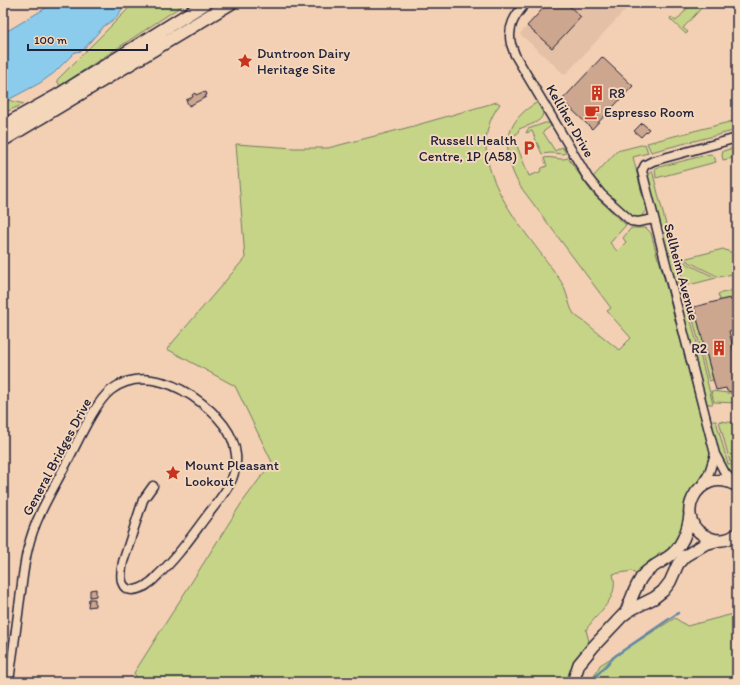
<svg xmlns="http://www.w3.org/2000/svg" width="740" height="685" viewBox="0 0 740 685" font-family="Itim,sans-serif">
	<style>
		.built { fill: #e4c0a6 }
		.green { fill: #c6d487; stroke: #747b61 }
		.water { fill: #8bcbec; stroke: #6187a5 }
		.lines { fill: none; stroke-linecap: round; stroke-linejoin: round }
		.stream { stroke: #6187a5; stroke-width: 2.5 }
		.building { fill: #cda68f; stroke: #22223b }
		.street-casing { stroke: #22223b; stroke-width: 11 }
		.secondary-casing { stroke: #22223b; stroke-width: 14 }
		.primary-casing { stroke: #22223b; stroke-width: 15 }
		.street { stroke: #f4d6ba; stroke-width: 8 }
		.secondary { stroke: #f4d6ba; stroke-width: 11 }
		.primary { stroke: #f4d6ba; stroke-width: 12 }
		.labels { text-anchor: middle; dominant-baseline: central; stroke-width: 4; stroke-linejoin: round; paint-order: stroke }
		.poi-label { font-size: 14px; fill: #22223b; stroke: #f4d6ba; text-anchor: start }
		.street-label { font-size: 14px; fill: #22223b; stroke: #f4d6ba }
	</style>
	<rect width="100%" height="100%" fill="#f3d0b3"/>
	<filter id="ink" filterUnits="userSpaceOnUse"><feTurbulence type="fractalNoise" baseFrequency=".025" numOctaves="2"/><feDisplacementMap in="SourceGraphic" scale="8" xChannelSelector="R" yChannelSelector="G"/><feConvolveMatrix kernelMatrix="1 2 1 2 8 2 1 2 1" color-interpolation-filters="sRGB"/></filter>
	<g filter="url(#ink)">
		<path class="built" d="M548,3H623L628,7L565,75L520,34Z"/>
		<path class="green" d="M134,3H186L60,86L57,80Z
			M692,3H706L683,28L688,32L686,34L670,19L671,17L676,21Z
			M3,100H8L24,104L3,113Z
			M497,102L500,104C455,163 530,234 560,280C567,289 568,305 574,314C577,317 582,320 586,323C597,332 608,341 619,350L631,338L607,311L611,308L520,186C501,154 502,121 538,102L543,113C542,123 528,125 519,129L518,133L513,136L529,176L540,172L542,168L547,166L544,158C552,156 560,161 568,158L593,194L626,225L610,243L617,251L626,242L623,238L631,228H646L651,233L658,259H659L711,456L710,464L701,479L692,487L685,500L683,512L684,528L669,553H658V559L650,560L636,575L632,571L613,574C620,599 598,611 586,630L590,645L569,682H139L134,673L241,504L272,462L235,386L167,349L245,258L236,144L294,148H328L410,127Z
			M737,120V130L651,152L647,143Z
			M545,123H549L551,126L543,132L555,151L562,147L566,153L564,154L550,153L542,154L532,131L526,133L528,129Z
			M645,144L648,153L633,157L646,210L641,217L634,218L604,191L593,177L617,151Z
			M737,147V157L723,160L722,155L723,151Z
			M710,154L714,156L716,162L656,178L655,168Z
			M652,170L673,252L668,253L648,177Z
			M723,249L737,255V273L719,277L683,259Z
			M674,254L682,286C672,282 671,265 668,256Z
			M678,260H680L716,278L689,285L684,284Z
			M737,289V298L730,300V298L720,300L718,294Z
			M686,302L713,404H707L683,314V308Z
			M694,307L713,380L709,381L690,308Z
			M711,391L737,394V403L714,402Z
			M711,421H716L728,464L737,467V479C719,468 717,440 711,421Z
			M719,421L737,423V464L730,462Z
			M737,613V682H591L600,665L675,618L687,626Z"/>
		<path class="water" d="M54,3H126L116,18L104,26L82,51L75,52L54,73L40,83L8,100H3V32L9,30Z"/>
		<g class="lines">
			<path class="stream" d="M594,682L596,676L615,656L678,613"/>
		</g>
		<path class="building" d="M548,3H566L581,17L552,48L527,26Z
			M602,57L633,86L592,129L562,100Z
			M203,92L204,93L206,92L207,95L205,96L206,97L189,106L186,100L193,97L192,95L195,93L196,95Z
			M642,123L649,129L641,137L634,131Z
			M730,298V300L737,298V329L729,331L737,364V393L727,391L726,388L716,390L694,307Z
			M96,589V596L90,597V590Z
			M89,599H95V606L88,607Z"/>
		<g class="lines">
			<g class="street-casing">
				<path id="street" d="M526,3C515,15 507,27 511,44L515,55L588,178L601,194L631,221L638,222L654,219
					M735,484L725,473L715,454L642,171L645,165L653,161L737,138
					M701,486L709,473L715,454
					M9,682C12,657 16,632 19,606C22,587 23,567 28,548C35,518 51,493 65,466C76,446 94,403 111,390C136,371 168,380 192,396C211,409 234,430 236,455C237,463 235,471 232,479C227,491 217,503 209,513C193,534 178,557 158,575C155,578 152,582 148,584C145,587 137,590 132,590C118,589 121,571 123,562L143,500L153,486"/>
			</g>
			<g class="secondary-casing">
				<path id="secondary" d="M737,486C697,462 669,524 710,538C720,542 729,540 737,534
					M625,614C631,601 635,585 644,574C651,567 659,563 667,558C681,549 688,531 690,515
					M573,682L579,664L593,647L624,614L634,608L654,598L663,591L670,582L678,564L685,556L705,544L720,540"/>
			</g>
			<g class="primary-casing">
				<path id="primary" d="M3,126L55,97L206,3
					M3,140L231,3"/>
			</g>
			<use href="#street" class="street"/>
			<use href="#secondary" class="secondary"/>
			<use href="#primary" class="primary"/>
		</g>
	</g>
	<defs>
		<g id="sight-bare" transform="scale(1.2)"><path d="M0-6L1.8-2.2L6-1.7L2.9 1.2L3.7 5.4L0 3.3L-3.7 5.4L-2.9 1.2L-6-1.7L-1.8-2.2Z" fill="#c8321e" stroke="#f4d6ba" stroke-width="2.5" paint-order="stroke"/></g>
		<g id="building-bare" transform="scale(1.2)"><path d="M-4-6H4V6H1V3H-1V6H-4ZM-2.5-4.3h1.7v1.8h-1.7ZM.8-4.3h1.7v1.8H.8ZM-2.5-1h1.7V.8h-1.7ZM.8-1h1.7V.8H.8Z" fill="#c8321e" stroke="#f4d6ba" stroke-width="2.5" paint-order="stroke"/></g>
		<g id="cafe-bare" transform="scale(1.2)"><path d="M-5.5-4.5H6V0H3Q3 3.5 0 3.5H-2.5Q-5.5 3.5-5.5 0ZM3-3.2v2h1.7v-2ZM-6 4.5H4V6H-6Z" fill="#c8321e" stroke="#f4d6ba" stroke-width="2.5" paint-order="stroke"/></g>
		<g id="parking-bare" transform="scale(1.2)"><path d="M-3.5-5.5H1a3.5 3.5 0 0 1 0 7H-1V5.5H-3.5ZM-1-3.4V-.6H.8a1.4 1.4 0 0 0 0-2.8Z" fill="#c8321e" stroke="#f4d6ba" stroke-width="2.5" paint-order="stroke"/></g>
	</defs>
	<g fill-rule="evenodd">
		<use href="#sight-bare" x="245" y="61"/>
		<use href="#building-bare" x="597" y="93"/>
		<use href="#cafe-bare" x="592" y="112"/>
		<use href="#parking-bare" x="529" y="148"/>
		<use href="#building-bare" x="719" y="348"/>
		<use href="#sight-bare" x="173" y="473"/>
	</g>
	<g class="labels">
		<g class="poi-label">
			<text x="257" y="53">Duntroon Dairy<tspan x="257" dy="16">Heritage Site</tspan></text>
			<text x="609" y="93">R8</text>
			<text x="604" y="112">Espresso Room</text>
			<text x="517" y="140" text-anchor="end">Russell Health<tspan x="517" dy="16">Centre, 1P (A58)</tspan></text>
			<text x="707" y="348" text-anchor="end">R2</text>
			<text x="185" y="465">Mount Pleasant<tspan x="185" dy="16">Lookout</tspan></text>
		</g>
		<g class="street-label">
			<text transform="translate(570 121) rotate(60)">Kelliher Drive</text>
			<text transform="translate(681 272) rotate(75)">Sellheim Avenue</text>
			<text transform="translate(57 457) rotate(-62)">General Bridges Drive</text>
		</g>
	</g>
	<rect width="740" height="685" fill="none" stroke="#f4d6ba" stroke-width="16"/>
	<rect x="8" y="8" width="724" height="669" fill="none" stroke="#22223b" stroke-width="1.5" filter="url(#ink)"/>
	<path d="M28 44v6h119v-6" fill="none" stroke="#22223b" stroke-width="2"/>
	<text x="34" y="44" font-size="12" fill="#22223b" stroke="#f4d6ba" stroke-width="3" paint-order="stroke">100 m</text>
</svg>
